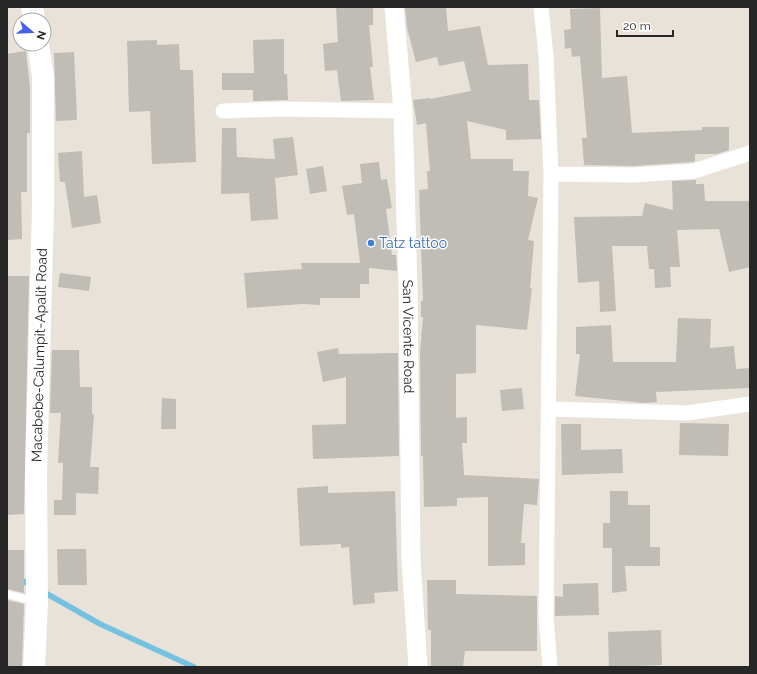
<svg xmlns="http://www.w3.org/2000/svg" width="757" height="674" viewBox="0 0 757 674" font-family="Raleway,sans-serif">
	<style>
		.lines { fill: none; stroke-linecap: round; stroke-linejoin: round }
		.stream { stroke: #74c1e2; stroke-width: 5.5 }
		.building { fill: #c0bcb6 }
		.service { stroke: #fff; stroke-width: 8 }
		.minor { stroke: #fff; stroke-width: 15 }
		.tertiary { stroke: #fff; stroke-width: 19 }
		.secondary { stroke: #fff; stroke-width: 22 }
		.shop-dot { fill: #3f7fe0; stroke: #fff; stroke-width: 1.5 }
		.labels { text-anchor: middle; dominant-baseline: central; stroke-width: 3; stroke-linejoin: round; paint-order: stroke }
		.shop-label { font-size: 14px; fill: #366cbe; stroke: #fff; text-anchor: start }
		.street-label { font-size: 14px; fill: #272727; stroke: #fff }
	</style>
	<rect width="100%" height="100%" fill="#e8e2d9"/>
	<g class="lines">
		<path class="stream" d="M7,572L32,586
			M42,591L100,624L194,667"/>
	</g>
	<path class="building" d="M336,7H373V25H369L373,67H370L374,100L341,101L337,70L325,71L323,44L338,42Z
		M405,7H446L448,31L480,26L488,65L528,64L529,100H539L541,139L506,140V130L467,121L471,159H513V171H529L528,196L538,198L528,240L534,241L530,288H532L527,330L476,325V373L456,374V418L467,417V443H462L464,475L539,479L537,505L524,504L521,543H525V565L488,566V497L457,498V506L424,507L423,456H421L420,352L423,317H421V301H423L419,190L428,189L427,171H430L426,123L417,125L413,100L429,98L430,99L471,91L464,61L439,66L437,57L416,62L407,28Z
		M600,8L602,78L627,76L632,133L702,130V127H729V150L717,154H695V161L692,162L634,166L584,165L582,138H587L580,56L572,57L571,48L565,49L564,30L571,29L570,9Z
		M284,39V74H287L288,100L253,101V90H222V73H254L253,40Z
		M157,40V45L179,44L180,70H193L196,162L152,164L150,111L129,112L127,41Z
		M26,51L30,88V133H27V192H21L22,239L7,240V54Z
		M74,52L77,120L56,121L54,53Z
		M222,128H236L237,157L275,159L273,139L293,137L298,175L275,178L278,219L251,221L249,193L221,194Z
		M82,151L84,197L97,195L101,223L72,228L65,182H60L58,153Z
		M379,162L381,180L387,179L392,208L386,209L392,255H396L397,271L369,268V284H360V298H320V305L302,304L247,308L244,273L302,269L301,263H360L354,214L347,215L342,186L362,183L360,164Z
		M323,166L327,191L310,194L306,169Z
		M696,180V184H704L705,201H749L750,267L729,272L719,229L677,230L680,267H670L671,287L655,288L654,269H649L647,246H612L616,311L600,312L599,281L578,283L574,217L642,216L645,203L673,210L672,181Z
		M60,273L91,277L89,291L58,287Z
		M7,276H29L24,514L7,515Z
		M678,318L711,319L710,348L734,346L736,369L750,368V388L656,392L657,402L644,403L575,396L580,354H576V327L611,325L613,362H676Z
		M338,348L339,354L398,353L399,456L313,459L312,425L346,424V377L323,382L317,352Z
		M52,350H79L80,387H92V414L94,415L90,467H99L98,494L76,493V515H54V500H62L63,463H58L61,413H50Z
		M522,388L524,409L502,411L500,390Z
		M162,398L176,399V429H161Z
		M680,423L729,424L728,456L679,455Z
		M561,424H581V450L622,449L623,473L562,475Z
		M328,486V493L395,491L398,591L374,593L375,603L353,605L349,547L341,548V544L300,546L297,488Z
		M610,491H628V505H650V547H660V566H625L627,591L612,593V548H603V523H610Z
		M57,549H86L87,585H58Z
		M7,550H24V593L7,589Z
		M427,580H456V594L537,596V651H465L463,667H431V630H428Z
		M598,583L599,615L555,616V596L563,597V584Z
		M7,600L24,604L22,667H7Z
		M661,630L662,665L609,667L608,632Z"/>
	<g class="lines">
		<path class="service" d="M7,594L36,602"/>
		<path class="minor" d="M541,7L546,56L551,174L546,617L550,667
			M223,111L281,109L403,111
			M551,174L634,175L694,171L750,153
			M549,409L687,413L750,404"/>
		<path class="tertiary" id="s1" d="M394,7L403,111L408,288L411,560L418,667"/>
		<g class="secondary">
			<path d="M32,7L34,20"/>
			<path id="s2" d="M34,667L37,602L36,476L43,206V77L38,44"/>
		</g>
	</g>
	<circle class="shop-dot" cx="371" cy="243" r="4"/>
	<g class="labels">
		<g class="shop-label">
			<text x="379" y="243">Tatz tattoo</text>
		</g>
		<g class="street-label">
			<text stroke="none"><textPath href="#s1" startOffset="330">San Vicente Road</textPath></text>
			<text stroke="none"><textPath href="#s2" startOffset="312">Macabebe-Calumpit-Apalit Road</textPath></text>
		</g>
	</g>
	<rect width="757" height="674" fill="none" stroke="#272727" stroke-width="16"/>
	<g transform="translate(32 32) rotate(109)"><circle r="19" fill="#ffffff" stroke="#a9a9a9"/>
	<path d="M0-3L7 15L0 10L-7 15Z" fill="#4660e8"/>
	<text y="-6" font-size="11" font-weight="bold" text-anchor="middle" fill="#272727">N</text>
	</g>
	<path d="M617 30v6h56v-6" fill="none" stroke="#272727" stroke-width="2"/>
	<text x="623" y="30" font-size="12" fill="#272727" stroke="#ffffff" stroke-width="3" paint-order="stroke">20 m</text>
</svg>
